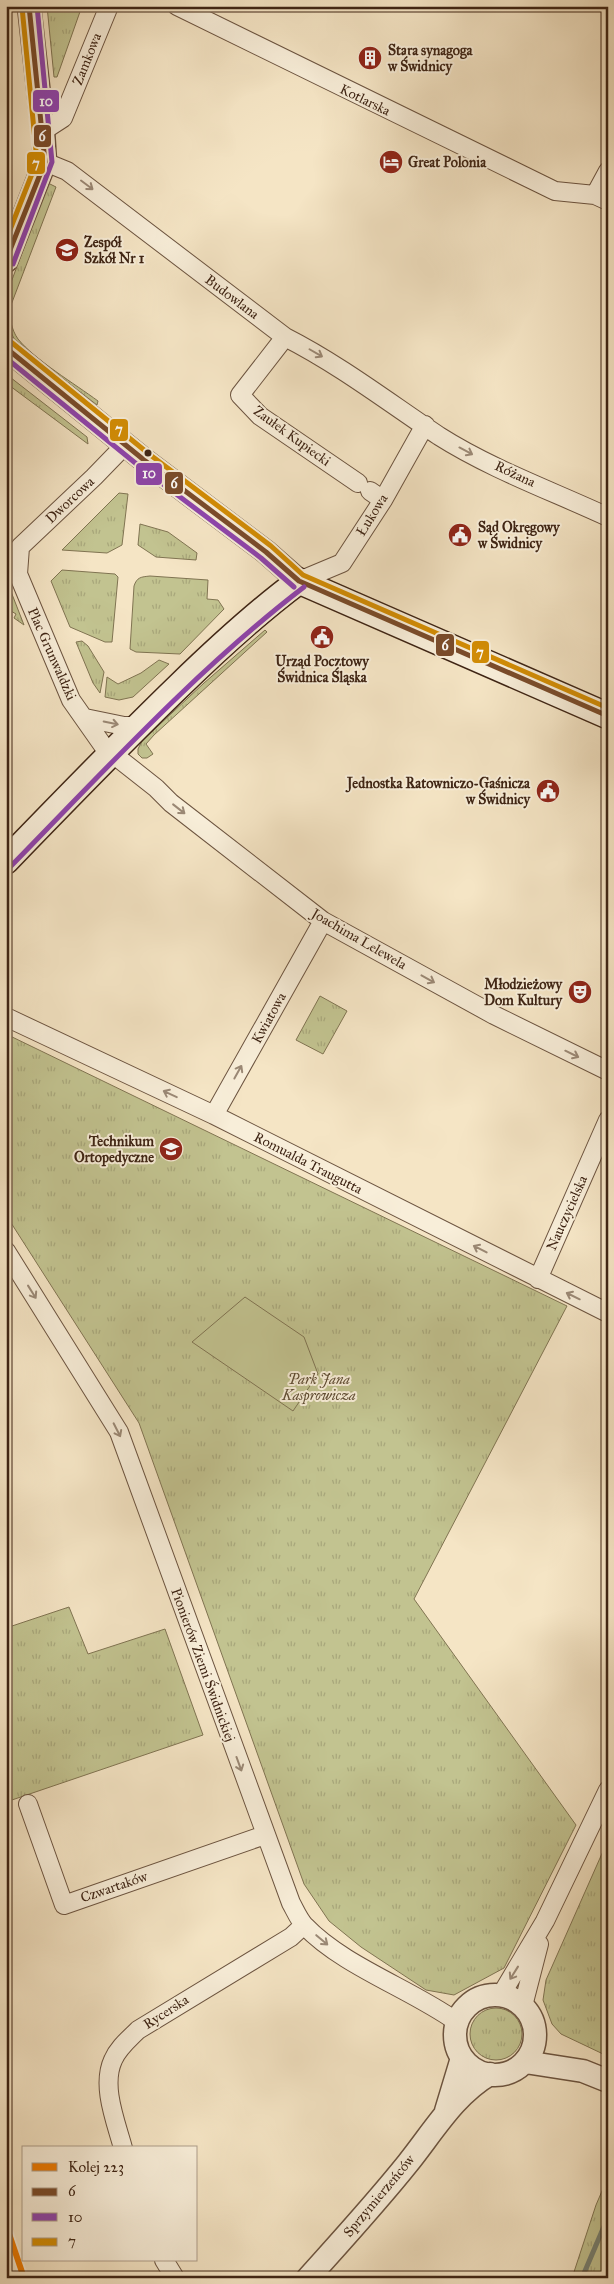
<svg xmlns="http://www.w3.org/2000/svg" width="614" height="2284" viewBox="0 0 614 2284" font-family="'IM FELL Great Primer',serif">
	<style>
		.grass { fill: url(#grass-tufts); stroke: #807452 }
		.pitch { fill: #c2c390; stroke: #807452 }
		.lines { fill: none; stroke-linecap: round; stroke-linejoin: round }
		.stream { stroke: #768173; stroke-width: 5 }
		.minor-casing { stroke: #6c5440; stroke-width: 20 }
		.tertiary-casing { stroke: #6c5440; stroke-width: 25 }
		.secondary-casing { stroke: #3e2414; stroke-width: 28 }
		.minor { stroke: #f8eed9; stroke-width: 18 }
		.tertiary { stroke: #f8eed9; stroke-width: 22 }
		.secondary { stroke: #f8eed9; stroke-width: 25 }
		.bus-1-casing { stroke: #f8eed9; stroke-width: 9 }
		.bus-2-casing { stroke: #f8eed9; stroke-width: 9 }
		.bus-3-casing { stroke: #f8eed9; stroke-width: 9 }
		.bus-1 { stroke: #7a4b2a; stroke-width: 5 }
		.bus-2 { stroke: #8e44ad; stroke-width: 5 }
		.bus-3 { stroke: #d28c04; stroke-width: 5 }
		.rail-1-casing { stroke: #f8eed9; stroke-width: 10 }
		.rail-1 { stroke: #ec7b02; stroke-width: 6 }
		.oneway { stroke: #9b8976 }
		.bus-dot { fill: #3e2414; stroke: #f8eed9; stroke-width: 2 }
		.labels { text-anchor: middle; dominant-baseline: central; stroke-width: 4; stroke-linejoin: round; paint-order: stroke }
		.poi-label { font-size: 14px; font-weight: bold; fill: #3e2414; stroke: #f8eed9; text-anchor: start }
		.street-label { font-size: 14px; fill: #3e2414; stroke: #f8eed9 }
		.park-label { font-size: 14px; font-style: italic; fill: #5f4c33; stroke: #f8eed9 }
		.line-badge { stroke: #f8eed9; stroke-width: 2 }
		.badge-label { font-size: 14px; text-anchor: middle; font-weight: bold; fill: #fff }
	</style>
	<defs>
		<pattern id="grass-tufts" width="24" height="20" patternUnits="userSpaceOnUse" patternTransform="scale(1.25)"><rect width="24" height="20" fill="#c2c390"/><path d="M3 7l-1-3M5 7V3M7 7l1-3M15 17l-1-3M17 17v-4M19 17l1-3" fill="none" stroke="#a8a77b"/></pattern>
	</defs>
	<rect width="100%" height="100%" fill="#f5e5c5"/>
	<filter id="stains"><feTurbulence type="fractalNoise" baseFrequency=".004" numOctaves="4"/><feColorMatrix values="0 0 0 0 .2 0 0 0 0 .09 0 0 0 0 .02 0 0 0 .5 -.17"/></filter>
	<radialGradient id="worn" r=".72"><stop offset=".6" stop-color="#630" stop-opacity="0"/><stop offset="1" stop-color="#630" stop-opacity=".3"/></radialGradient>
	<path class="grass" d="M47,6H82L57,77H54Z
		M48,183L56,187L11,305C9,317 11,329 18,339C35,360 75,384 98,401L97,405L25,350L14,339L6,320V296Z
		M6,374L87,437L88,444L6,383Z
		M119,493L128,494L122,545L107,553L62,550Z
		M140,524L168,532L197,553L196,560L156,557L138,545Z
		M62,570L115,574L118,577L112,642H105L70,627L51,581Z
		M150,576L208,580L207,599L218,600L224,609L180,654L136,652L130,649L134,586C137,577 141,577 150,576Z
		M6,585L10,589L24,625L14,618L16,614L6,608Z
		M265,630L267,632L154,735L146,744L153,754L147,758H142L138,754V749L142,741L204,683Z
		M82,641L88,646L104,672L100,693L93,683L76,642Z
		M159,660L169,664L133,697L119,700L105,697L107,677L118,684L141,673Z
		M320,996L347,1011L323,1054L296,1040Z
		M6,1034L567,1306L414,1599L576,1825L504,1968L454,1995L426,1990L361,1947L329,1921L304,1884L139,1423L6,1215Z
		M69,1607L88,1654L165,1629L203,1735L6,1802V1628Z
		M608,1840V2059L601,2053L561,2034L552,2024L543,2000L546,1980Z
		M470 2034a26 26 0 1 1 52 0a26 26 0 1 1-52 0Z
		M608,2177V2278H572L596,2205Z"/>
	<path class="pitch" d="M245,1297L304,1337L318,1374L293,1411L192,1342Z"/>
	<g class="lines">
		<path class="stream" d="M582,2278L608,2217"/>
		<g class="minor-casing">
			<path id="minor" d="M177,6L555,191L595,195L608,201
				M43,131L63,118L109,6
				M45,162L67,171L285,337C340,365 388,402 439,436C491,469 552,491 608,517
				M595,195L608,171
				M285,337L240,395L260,416L358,483
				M126,444L94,477L20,547L18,574L71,700L78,710L104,747L156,788L171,803L323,921L494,1015L608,1071
				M370,491L383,500
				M299,581L342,563L383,500L425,425
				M85,718L124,726H138
				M6,1017L214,1115L608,1313
				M214,1115L323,921
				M6,1251L119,1432L291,1903C295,1910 299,1920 305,1926C343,1966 411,1989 457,2022
				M538,1279L608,1120
				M28,1804L64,1905L265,1835
				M501,1995L545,1921L608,1790
				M523,2006L539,1944
				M123,2148C116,2122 101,2086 113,2060C118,2048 129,2039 138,2030L291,1937L304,1925
				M164,2260L175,2278"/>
		</g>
		<g class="tertiary-casing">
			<path id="tertiary" d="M6,261L45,162L43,131L29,6
				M6,348L144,460L266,552L299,581
				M455 2035a40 40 0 1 1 80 0a40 40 0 1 1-80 0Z
				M525,2062L583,2071L608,2081
				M446,2111L462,2058
				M308,2278C342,2240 376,2203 408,2163C433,2132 454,2095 490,2074"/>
		</g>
		<g class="secondary-casing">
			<path id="secondary" d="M6,861C63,802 120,743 179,686C217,649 256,613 299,581L608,716"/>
		</g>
		<use href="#minor" class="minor"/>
		<use href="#tertiary" class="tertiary"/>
		<use href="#secondary" class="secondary"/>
		<g class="bus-1-casing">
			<path id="bus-1" d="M6,260L45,162L29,6
				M6,348L144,460L266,552L299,581L608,716"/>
		</g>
		<g class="bus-2-casing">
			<path id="bus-2" d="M13,264L52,162L37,6
				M6,358L139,466L261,558L294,587
				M11,866C105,770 197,669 304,587"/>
		</g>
		<g class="bus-3-casing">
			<path id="bus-3" d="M6,240L37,161L22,7
				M11,342L149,454L271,546L303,575L608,708"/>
		</g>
		<use href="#bus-1" class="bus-1"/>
		<use href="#bus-2" class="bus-2"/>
		<use href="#bus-3" class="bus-3"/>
		<g class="rail-1-casing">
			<path id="rail-1" d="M6,2225L24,2278"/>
		</g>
		<use href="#rail-1" class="rail-1"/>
	</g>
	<defs><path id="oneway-shaft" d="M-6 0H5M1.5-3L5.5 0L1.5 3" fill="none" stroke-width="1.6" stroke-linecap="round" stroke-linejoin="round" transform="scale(1.25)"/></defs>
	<g class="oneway">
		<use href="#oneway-shaft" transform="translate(87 185) rotate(37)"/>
		<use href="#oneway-shaft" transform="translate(316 353) rotate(30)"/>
		<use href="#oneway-shaft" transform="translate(466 451) rotate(28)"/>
		<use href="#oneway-shaft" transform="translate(111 723) rotate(12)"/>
		<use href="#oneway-shaft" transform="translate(179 809) rotate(38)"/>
		<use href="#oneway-shaft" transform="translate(428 979) rotate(29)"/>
		<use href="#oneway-shaft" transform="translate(572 1054) rotate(26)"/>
		<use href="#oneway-shaft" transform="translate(238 1072) rotate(-61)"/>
		<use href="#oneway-shaft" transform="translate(170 1094) rotate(-155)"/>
		<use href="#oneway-shaft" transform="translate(480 1249) rotate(-153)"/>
		<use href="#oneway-shaft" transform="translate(32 1292) rotate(58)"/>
		<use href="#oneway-shaft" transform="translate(573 1296) rotate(-154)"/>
		<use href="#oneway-shaft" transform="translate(117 1430) rotate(63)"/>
		<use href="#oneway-shaft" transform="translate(239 1764) rotate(70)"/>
		<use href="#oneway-shaft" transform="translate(322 1940) rotate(40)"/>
		<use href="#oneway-shaft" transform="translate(514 1973) rotate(122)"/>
	</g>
	<defs>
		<g id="building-disc" transform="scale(1.25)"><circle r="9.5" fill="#8f2418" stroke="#f8eed9"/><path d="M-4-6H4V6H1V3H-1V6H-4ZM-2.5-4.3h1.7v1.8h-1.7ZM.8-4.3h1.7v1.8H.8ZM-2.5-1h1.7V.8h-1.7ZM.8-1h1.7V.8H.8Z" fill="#fff"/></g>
		<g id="hotel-disc" transform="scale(1.25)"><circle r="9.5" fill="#8f2418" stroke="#f8eed9"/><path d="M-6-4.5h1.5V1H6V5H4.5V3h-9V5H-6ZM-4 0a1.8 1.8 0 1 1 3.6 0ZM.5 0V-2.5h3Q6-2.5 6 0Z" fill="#fff"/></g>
		<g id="school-disc" transform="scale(1.25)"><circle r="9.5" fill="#8f2418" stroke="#f8eed9"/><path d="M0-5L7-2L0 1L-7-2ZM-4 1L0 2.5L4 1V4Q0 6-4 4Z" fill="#fff"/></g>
		<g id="civic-disc" transform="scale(1.25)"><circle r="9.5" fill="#8f2418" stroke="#f8eed9"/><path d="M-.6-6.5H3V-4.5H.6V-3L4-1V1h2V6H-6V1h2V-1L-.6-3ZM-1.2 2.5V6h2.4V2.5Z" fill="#fff"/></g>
		<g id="theatre-disc" transform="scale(1.25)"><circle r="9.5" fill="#8f2418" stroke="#f8eed9"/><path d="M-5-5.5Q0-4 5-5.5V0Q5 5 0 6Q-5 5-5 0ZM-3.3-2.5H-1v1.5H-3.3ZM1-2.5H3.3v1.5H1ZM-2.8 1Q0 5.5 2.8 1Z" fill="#fff"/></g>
	</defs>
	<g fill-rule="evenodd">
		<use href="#building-disc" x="370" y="58"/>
		<use href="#hotel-disc" x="391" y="162"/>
		<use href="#school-disc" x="67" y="250"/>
		<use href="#civic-disc" x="460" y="535"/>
		<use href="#civic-disc" x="322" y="637"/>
		<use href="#civic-disc" x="548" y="791"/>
		<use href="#theatre-disc" x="580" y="992"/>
		<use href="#school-disc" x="171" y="1149"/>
	</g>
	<circle class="bus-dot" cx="148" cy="453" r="4.5"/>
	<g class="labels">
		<g class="poi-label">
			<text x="388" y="50">Stara synagoga<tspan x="388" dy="16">w Świdnicy</tspan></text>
			<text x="408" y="162">Great Polonia</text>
			<text x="84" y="242">Zespół<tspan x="84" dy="16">Szkół Nr 1</tspan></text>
			<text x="478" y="527">Sąd Okręgowy<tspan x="478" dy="16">w Świdnicy</tspan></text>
			<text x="322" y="661" text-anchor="middle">Urząd Pocztowy<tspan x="322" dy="16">Świdnica Śląska</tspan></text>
			<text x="530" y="783" text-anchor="end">Jednostka Ratowniczo-Gaśnicza<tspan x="530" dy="16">w Świdnicy</tspan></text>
			<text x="562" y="984" text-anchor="end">Młodzieżowy<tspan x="562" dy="16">Dom Kultury</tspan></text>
			<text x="154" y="1141" text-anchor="end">Technikum<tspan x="154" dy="16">Ortopedyczne</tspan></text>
		</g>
		<g class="street-label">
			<text transform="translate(87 59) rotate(-68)">Zamkowa</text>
			<text transform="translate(365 100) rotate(26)">Kotlarska</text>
			<text transform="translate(232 297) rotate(37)">Budowlana</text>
			<text transform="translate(292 436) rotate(36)">Zaułek Kupiecki</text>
			<text transform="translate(515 474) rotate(25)">Różana</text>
			<text transform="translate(70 500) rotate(-43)">Dworcowa</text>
			<text transform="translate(372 515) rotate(-58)">Łukowa</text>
			<text transform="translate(52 654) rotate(66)">Plac Grunwaldzki</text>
			<text transform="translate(359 939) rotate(30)">Joachima Lelewela</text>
			<text transform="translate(269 1018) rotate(-61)">Kwiatowa</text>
			<text transform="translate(308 1163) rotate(27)">Romualda Traugutta</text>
			<text transform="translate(567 1213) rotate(-66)">Nauczycielska</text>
			<text transform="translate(203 1665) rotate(70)">Pionierów Ziemi Świdnickiej</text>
			<text transform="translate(114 1887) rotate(-19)">Czwartaków</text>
			<text transform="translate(166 2012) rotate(-33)">Rycerska</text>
			<text transform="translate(379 2196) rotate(-50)">Sprzymierzeńców</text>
		</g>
		<g class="park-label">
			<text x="319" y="1379">Park Jana<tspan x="319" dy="16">Kasprowicza</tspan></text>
		</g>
	</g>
	<g class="line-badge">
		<rect x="32" y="89" width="28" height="24" rx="5" fill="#8e44ad"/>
		<rect x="33" y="124" width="19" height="24" rx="5" fill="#7a4b2a"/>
		<rect x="26" y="151" width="20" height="24" rx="5" fill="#d28c04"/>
		<rect x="109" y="418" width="20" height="24" rx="5" fill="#d28c04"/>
		<rect x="135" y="462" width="28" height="24" rx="5" fill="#8e44ad"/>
		<rect x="164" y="471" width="20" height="24" rx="5" fill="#7a4b2a"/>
		<rect x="435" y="633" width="20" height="24" rx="5" fill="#7a4b2a"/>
		<rect x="471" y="640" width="19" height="24" rx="5" fill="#d28c04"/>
	</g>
	<g class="badge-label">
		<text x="46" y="106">10</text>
		<text x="42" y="141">6</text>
		<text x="36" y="168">7</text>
		<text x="119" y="434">7</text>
		<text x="149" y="478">10</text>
		<text x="174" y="488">6</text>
		<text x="445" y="650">6</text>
		<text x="480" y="657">7</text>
	</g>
	<rect width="614" height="2284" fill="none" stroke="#f5e5c5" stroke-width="25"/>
	<rect x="8" y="8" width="599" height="2269" fill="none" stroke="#3e2414" stroke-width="2.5"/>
	<rect x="12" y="12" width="589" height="2259" fill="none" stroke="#3e2414"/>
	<rect x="22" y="2146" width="175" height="115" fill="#f8eed9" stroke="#ae9d8a"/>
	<rect x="32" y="2163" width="25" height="8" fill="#ec7b02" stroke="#ae9d8a"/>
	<text x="68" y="2172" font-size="15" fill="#3e2414">Kolej 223</text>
	<rect x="32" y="2188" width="25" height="8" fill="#7a4b2a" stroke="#ae9d8a"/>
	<text x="68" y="2196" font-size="15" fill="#3e2414">6</text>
	<rect x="32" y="2213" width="25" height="8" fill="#8e44ad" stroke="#ae9d8a"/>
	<text x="68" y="2222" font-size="15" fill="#3e2414">10</text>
	<rect x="32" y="2238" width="25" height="8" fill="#d28c04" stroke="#ae9d8a"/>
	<text x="68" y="2246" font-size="15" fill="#3e2414">7</text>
	<rect width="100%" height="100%" filter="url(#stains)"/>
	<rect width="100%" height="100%" fill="url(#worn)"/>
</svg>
